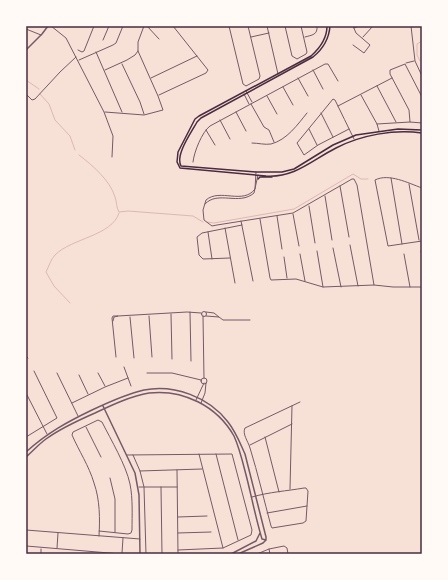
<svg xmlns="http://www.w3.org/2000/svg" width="448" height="580" viewBox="0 0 448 580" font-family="Mulish,sans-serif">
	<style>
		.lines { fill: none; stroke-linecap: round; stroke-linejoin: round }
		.stream { stroke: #dcb8b0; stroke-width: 1 }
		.minor { stroke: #755966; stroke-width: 1 }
		.tertiary { stroke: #755966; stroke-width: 1.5 }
		.secondary { stroke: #4a2c40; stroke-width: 1.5 }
		.neatline { fill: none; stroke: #4a2c40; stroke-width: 1.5 }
	</style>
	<rect width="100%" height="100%" fill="#f7e1d7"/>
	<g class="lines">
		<path class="stream" d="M420,61L417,55V44L422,41
			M26,80L39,89
			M40,94L49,104L55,120L70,136L75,150
			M79,155C92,165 110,180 115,197C117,202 116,207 119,212L128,211L193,216L203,222
			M207,222L214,223L294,209L353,174L361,179H368
			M70,303L54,286L46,272C49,266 51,259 55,255C72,238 112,236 119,213"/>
		<path class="minor" d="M51,26L66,38L104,112L113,136L112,157
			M147,26L159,39
			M229,26L243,84L246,86L259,79L260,76L248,26
			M267,26L278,74
			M285,26L292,56L297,59L306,54L307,52L301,26
			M353,26L356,33L370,45L364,53L353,45
			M411,26L415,61L422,76
			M354,28L359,26
			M26,29L41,35
			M251,37L269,33
			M305,37C312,35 318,35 317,26
			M363,37L373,26
			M103,40L109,26
			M78,50L82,52L84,51L94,26
			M96,52L122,112
			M79,60L113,45L116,43L123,26
			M406,63L414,61
			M122,64L140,102L144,114
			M105,70L127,60L135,55L138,51V42L144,26
			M313,70L323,89
			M151,78L197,56
			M298,78L308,96
			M377,86L396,122
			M283,87L293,105
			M246,91L252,102
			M26,94L32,100L35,99L60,72L76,57
			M244,94L249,104
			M159,95L206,73L208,70L173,26
			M361,95L377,124L379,131
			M267,96L277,114
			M251,104L264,127L269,130L274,142
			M338,106L392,78
			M105,112L144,115L163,110L158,96L138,51
			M236,112L246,131
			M321,113L333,137
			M220,120L230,139
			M410,122L409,110L390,74V70L405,64L422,97
			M377,124L410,122L422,123
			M309,129L317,145
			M349,129L318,145L304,155L297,143L333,99L335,100C341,113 348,126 354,139
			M206,130L215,145
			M252,143C258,143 265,145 271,144C287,140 298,124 307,113
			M193,162C194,152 202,132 210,126L325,64H328L338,81
			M256,172L255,189C243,205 220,188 206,200L203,210L204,220L212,226L217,225L293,213L352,179H354L357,185L374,285
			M391,178L402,244
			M409,184L419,240
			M340,186L349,237
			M422,188C408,183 389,173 375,180L388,246L422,241
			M325,196L332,240
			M205,204C218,190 239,206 254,193L258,175
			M309,206L315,243
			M293,214L299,246
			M277,216L282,249
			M260,219L270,278L271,280L296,279L323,287L374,285L393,287H422
			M241,221L253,281
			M225,228L235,283
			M208,232L212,259
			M350,245L358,286
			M333,248L341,287
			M317,251L323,287
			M421,251L422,256
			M300,254L305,281
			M404,254L410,287
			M284,257L287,278
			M230,258L203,259L199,255L197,237L202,233L242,225
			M201.5 314a2.5 2.5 0 1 1 5 0a2.5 2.5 0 1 1-5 0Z
			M190,312L191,361
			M171,314L172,359
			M118,316L187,312L201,313
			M149,316L152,357
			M203,316L204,378
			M206,316L219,317L214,313L206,312
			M130,317L134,358
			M219,317L223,320H250
			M113,321L114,317L118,316H113L112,318L116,357
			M26,356L28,358
			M124,367L131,386
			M57,373L78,416
			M98,373L105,386
			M147,373H172L201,380
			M79,375L88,394
			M201 381a3 3 0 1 1 6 0a3 3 0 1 1-6 0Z
			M26,393L47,434
			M196,400L204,383
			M72,403L105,387L128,378
			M201,403L205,393L206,383
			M86,427L101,457
			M26,437L57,418L34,371
			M265,437L279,492
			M250,445L292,424
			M199,454L223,548
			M216,454L238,540
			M127,455L232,454L252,530L251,535L223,548L178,550
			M133,455L140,471L144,487L146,554
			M177,470L178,554
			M140,471L202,469
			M110,478L115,499V532
			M139,487H177
			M161,487L162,554
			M290,489L292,406
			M252,497C269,492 287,491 304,488H306L308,491L306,521L303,523L272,528L271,526C264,500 258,474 250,448C248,441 242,434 245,428L300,402
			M267,513L307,506
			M178,517L207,516
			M26,530L140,539
			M178,533L211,532
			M99,536C100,519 100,500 94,483C89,466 79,451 72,435L73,432L98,420L102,422C111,440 126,465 130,484C133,499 132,515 132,530L131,533L128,534L99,531
			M26,546L121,554
			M57,548L58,533
			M269,549L270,554
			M122,553L123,538
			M41,554V549
			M257,554L269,549L284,546L287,548L288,554"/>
		<path class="tertiary" d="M26,50L42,34L48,26
			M103,406L135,473L139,495L140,554
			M26,452C47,433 67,422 92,410C109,402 126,394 144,390C174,384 209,397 228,422C236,432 240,443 245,454L266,537V540
			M26,457C33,451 39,444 46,439C61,428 79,420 95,413C112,405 131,396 149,393C183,389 217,406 234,436C239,447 242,459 245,471C251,493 255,516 262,539L266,540
			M231,554L256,541L260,533
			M238,554L263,543L266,540"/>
		<path class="secondary" d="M327,26C327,39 320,48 311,56L199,116L195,119L178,152L177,162L180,168L266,176C295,178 312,160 336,148C361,135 394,129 422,133
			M330,26C329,39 323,49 313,57L201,118L197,122C191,133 175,155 181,166L256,172H282L294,169L333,145L356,135L398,129L422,130
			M258,179L260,177H272"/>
	</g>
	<rect width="448" height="580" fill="none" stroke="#fffaf5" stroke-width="54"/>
	<rect x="27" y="27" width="394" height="526" class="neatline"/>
</svg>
